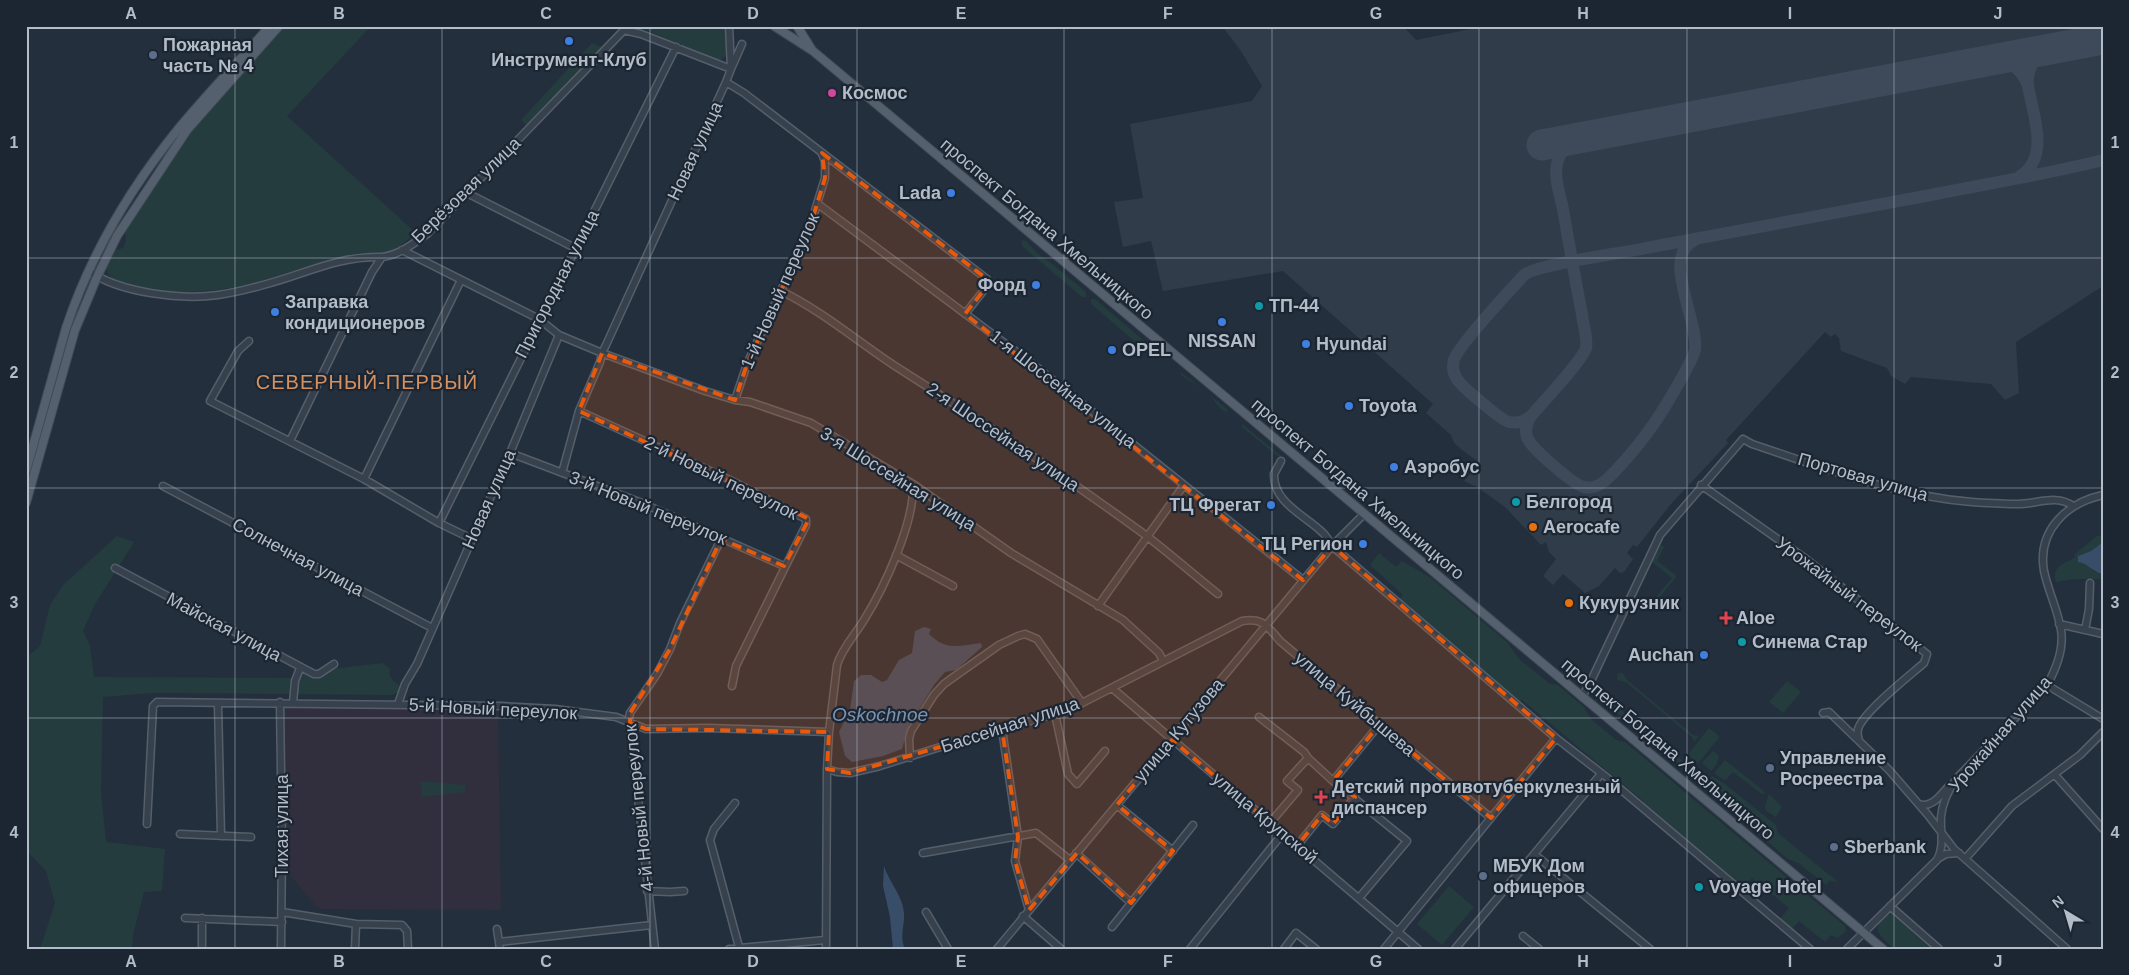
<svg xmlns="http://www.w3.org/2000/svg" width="2129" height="975" viewBox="0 0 2129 975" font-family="Arial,sans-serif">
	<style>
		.medical { fill: #312f3e }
		.airport { fill: #313c4a }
		.green { fill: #253c3e }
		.water { fill: #384d67 }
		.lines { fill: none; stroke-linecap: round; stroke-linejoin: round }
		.taxiway { stroke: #3e4a59; stroke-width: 12 }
		.runway { stroke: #3e4a59; stroke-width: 31 }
		.minor-casing { stroke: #555f6b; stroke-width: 9 }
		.major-casing { stroke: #404a56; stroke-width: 10 }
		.minor { stroke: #37414d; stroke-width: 6 }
		.major { stroke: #55606e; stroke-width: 8 }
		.marked { fill: #e8590c; fill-opacity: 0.2; stroke: #e8590c; stroke-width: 4; stroke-dasharray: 10 6; stroke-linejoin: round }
		.grid { fill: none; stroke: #b3bcc9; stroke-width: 1; stroke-opacity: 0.55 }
		.shop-dot { fill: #3f7fe0; stroke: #1c2632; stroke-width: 2 }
		.service-dot { fill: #5c6f8a; stroke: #1c2632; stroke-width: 2 }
		.hotel-dot { fill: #d1479c; stroke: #1c2632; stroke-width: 2 }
		.culture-dot { fill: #0f9aa8; stroke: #1c2632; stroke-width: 2 }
		.food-dot { fill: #e8710a; stroke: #1c2632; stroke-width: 2 }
		.health-dot { fill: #e0444e; stroke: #1c2632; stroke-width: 2 }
		.labels { text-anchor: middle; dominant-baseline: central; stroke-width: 4.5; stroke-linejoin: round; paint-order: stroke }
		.poi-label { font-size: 18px; font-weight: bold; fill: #b3bcc9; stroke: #1c2632; text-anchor: start }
		.street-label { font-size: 18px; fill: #b3bcc9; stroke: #1c2632 }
		.water-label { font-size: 19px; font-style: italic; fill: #7b93b1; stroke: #1c2632 }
		.quarter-label { font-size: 20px; letter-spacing: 1px; fill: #d69161; stroke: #1c2632 }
		.neatline { fill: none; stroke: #b3bcc9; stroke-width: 2 }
		.grid-label { font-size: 16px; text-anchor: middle; font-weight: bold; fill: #b3bcc9 }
	</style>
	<rect width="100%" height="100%" fill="#232f3d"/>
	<path class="medical" d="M289,705L498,707L501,910L322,909L316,906L286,870L284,712Z"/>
	<path class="airport" d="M1222,26H1403L1416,40L1486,26H2103V286L2016,342L2019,393L2005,400L1991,384L1911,377L1905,384L1891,376L1887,368L1841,351L1839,338L1835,334L1831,337L1825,332L1726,440L1728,443L1671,504L1637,547L1633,545L1627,553L1633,559L1624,572L1620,573L1615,568L1599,586L1585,593L1563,574L1553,585L1543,576L1556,559L1549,552L1546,542L1541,545L1505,507L1477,487L1464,481L1480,463L1462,450L1454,443L1451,435L1426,413L1433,404L1283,271L1163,291L1151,241L1123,247L1114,202L1143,198L1130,124L1252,101L1262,86L1241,51Z"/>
	<path class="green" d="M284,26H371L287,116L415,232C407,242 393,252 381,254C371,256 360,252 350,255C321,262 292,273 263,281C221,292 169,297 127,285C120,283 108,279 107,270C106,264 114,255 116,250L123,248L126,241L125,231L192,128Z
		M637,26H726V55L723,59L716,60Z
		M592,43L604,48L528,127L521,120Z
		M1022,240L1026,241L1037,253L1055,266L1086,292V297H1082L1022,246Z
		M1091,299H1095L1157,352V357H1153L1091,304Z
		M1181,372L1227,409V412C1220,410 1217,405 1213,399C1205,388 1191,383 1181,375Z
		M1242,424L1285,459V462L1242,427Z
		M117,536L134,542L94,606L83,631L90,646L94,677L292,678L312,671L383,663L390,669L389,674L393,681L399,685L398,692L392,695L152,693L103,697L101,792L106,842L165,849L162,891L144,892L133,935L132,949H40L55,903L46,871L26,850V658L40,646L50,605L63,585Z
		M2097,536H2103V542L2091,551L2078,556L2095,572L2103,574V579H2073L2056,582C2051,567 2063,564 2074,558L2075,554Z
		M1661,545L1664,547L1657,561L1677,576L1650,609L1627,608L1628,606H1648L1672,578L1652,562Z
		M1379,553L1396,567L1402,561L1431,578L1508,643L1519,659L1549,683L1558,685L1584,707L1590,718L1616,740L1625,742L1845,926L1846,931L1838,938L1831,935L1825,942L1799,921L1791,930L1779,920L1789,908L1752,878L1743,889L1642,806L1643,801L1522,700L1518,702L1398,601L1403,595L1370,565Z
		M1618,673H1623L1627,680L1693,735L1699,736L1694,742L1692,737L1626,682L1617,680Z
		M1787,681L1801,692L1783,713L1769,702Z
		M1594,685L1598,690L1691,768L1684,769L1596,695Z
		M1709,728L1718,735L1719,738L1698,763L1690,757L1689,753Z
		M1713,751L1719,756L1717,764L1711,771L1702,763Z
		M1725,760L1765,792L1763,795L1733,772L1726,780L1722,779L1714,773Z
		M1712,776L1725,784L1776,825L1778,833L1838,882L1829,881L1826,885L1798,863L1788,859C1760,836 1733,811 1707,787V782Z
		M420,781L465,785V792L422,797Z
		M1769,794L1782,807L1776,817L1766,811L1765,806Z
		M1449,886L1474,907L1442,945L1417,924Z
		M1893,912L1912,927V932L1931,949C1922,949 1903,951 1895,949C1892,948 1888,943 1886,941C1871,929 1878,919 1893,912Z"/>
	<path class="water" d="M2103,542V574C2092,572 2088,563 2078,562V556L2091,551Z
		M924,627L931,629L929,634C946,651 958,646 981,643L982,647L956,670L945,672L934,685L909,725L902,749L883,756L852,762L845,756L839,732L850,710L854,681L861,675H871L882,682L887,680L899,660L912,653L915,631Z
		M884,866C889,882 903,896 904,913C905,926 899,936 905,949H893L890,917L883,886Z"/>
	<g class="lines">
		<path class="taxiway" d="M1991,60C2009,60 2022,68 2028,86C2033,115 2051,158 2019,177
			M2028,86C2026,66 2038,52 2057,47
			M1581,137C1569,143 1560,150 1557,164C1554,178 1560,195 1563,209C1569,244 1575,279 1582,314C1583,325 1588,338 1586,348C1582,361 1542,403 1531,416C1524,421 1518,424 1509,422C1501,420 1462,387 1457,379C1453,373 1452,367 1454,360C1457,347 1512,288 1524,275C1537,264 1624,253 1646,248C1742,230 1839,212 1936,194C1991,183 2048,174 2103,160
			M1531,416C1526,424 1524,433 1529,441C1535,451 1574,485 1584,487C1589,488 1595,487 1599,485C1610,480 1642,441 1650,429C1660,416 1692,363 1695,350C1699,320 1660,256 1695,240"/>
		<path class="runway" d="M1542,145L2103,39"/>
		<g class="minor-casing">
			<path id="minor" d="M726,82L744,93L987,279L988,285L965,314
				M467,193L575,248
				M818,204L1034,365L1303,580
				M402,250L539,319L559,335
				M89,271C120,293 181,300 218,295C233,293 249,289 263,285C306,274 336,256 382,257
				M781,291C822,311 857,341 895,366C980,420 1063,475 1144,534C1169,553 1193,574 1218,594
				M249,341L238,351L210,401L364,479L439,523L472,539
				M735,400L747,364L809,230L825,178V161L822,154
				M579,411L728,479L806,519V525L736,666L732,686
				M290,441L372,272L382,257C399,255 413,244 427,234L624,30L641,34L731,69L742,44
				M510,453L642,503L784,566
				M1281,461L1274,474C1273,503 1305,515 1323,533C1327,536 1329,542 1332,546L1556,738L1605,776L1810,949
				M562,473L579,411L600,362L602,353L705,391L735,400L750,402L811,423L913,484L1011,553L1123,620L1159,653L1163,661
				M364,479L461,280
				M1701,485L1806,559L1927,654L1924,663C1909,676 1863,712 1858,729C1857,734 1858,737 1859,741
				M163,486L432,628
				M439,523L676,47
				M896,555L953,586
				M115,568L314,674H319L334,664
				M1098,606L1184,485
				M2059,624L2103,634
				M2085,630L2089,609L2090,583
				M2047,685L2103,719
				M1112,688L1418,949
				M1582,697L1590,683L1660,535L1743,439L1752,444C1824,468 1896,496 1972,502C1988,503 2003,504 2018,504C2037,504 2057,494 2073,506
				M280,702L282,842L281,949
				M293,703L295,681L300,668
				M218,704L221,836
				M398,704L405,684L417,664L510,453L559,335L602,353L606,345L726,82L731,69L729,26
				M1823,713L1829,712L1889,770L1928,815L1954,849L2067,949
				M1055,714L1068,774L1077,784L1105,751
				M1259,717L1304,752L1308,758L1333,781L1407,841L1359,898
				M1002,729L1018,837L1015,861L1029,910
				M910,758L909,739L911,731L934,695L944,684L958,674L999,645L1018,636L1025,634L1037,639L1082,703
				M827,769L837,772L850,773L880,766L953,743L1055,714L1082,703L1242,621C1263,617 1268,627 1280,641L1491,818
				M2055,775L2103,829
				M1333,781L1379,725
				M735,803L714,829L710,840L739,947
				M1919,804C1932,809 1941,794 1949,786
				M1117,805L1173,851
				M1270,823L1298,790L1287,781L1308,758
				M147,824L153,706L157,702L501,706L555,709L616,717L646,729L708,728L829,732
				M180,834L251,837
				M1297,846L1322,815L1333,824L1355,797
				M923,853L1036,833L1070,860
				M1076,853L1131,903
				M1534,854L1650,949
				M1939,858L1946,854L1959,853
				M1965,859L2012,806L2080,755L2103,732
				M647,891L670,892L684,891
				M1890,906L1939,949
				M282,912L356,924L402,925L407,931L408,949
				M926,912L948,949
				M1023,916L1061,949
				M185,918L282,922
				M1112,927L1193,825
				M497,929L500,949
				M1523,936L1539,949
				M499,942L652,925
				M202,949V918
				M355,949L356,924
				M655,949L629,718L630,713L657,674L670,649L680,623L721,539
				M729,949L825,940
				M826,949L827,769L829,732L837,665C842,648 855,635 864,620C884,588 915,522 913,484
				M997,949L1332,546L1364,514
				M1190,949L1283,833
				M1284,949L1296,933L1316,949
				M1384,949L1556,738
				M1455,949L1601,774
				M1847,949L1937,860C1945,845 1940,833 1941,817C1942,803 1948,791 1956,779L2047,685C2056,669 2064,649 2061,630C2058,610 2048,591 2044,571C2037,531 2066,503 2103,495"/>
		</g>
		<g class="major-casing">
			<path id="major" d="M774,26L813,51L1883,949
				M797,26L812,50
				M26,471L66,328C90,256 131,187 179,128C208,93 240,60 270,26
				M26,503L75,330L97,277L117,236L187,130L279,26"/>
		</g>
		<use href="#minor" class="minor"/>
		<use href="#major" class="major"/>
	</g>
	<path class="marked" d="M822,153L987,279L988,285L965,314L1303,580L1332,546L1556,738L1491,818L1379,725L1333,781L1355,797L1333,824L1322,815L1297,846L1172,740L1117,805L1173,851L1131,903L1077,853L1029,910L1015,861L1018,837L1002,729L850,773L827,769L829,732L646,729L630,723V713L670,649L721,539L784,566L809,519L579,411L602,353L735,400L747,364L809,230L825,178Z"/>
	<path class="grid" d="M235,26V949M442,26V949M650,26V949M857,26V949M1064,26V949M1272,26V949M1479,26V949M1687,26V949M1894,26V949M26,258H2103M26,488H2103M26,718H2103"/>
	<g class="shop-dot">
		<circle cx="569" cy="41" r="5"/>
		<circle cx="951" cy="193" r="5"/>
		<circle cx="1036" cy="285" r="5"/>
		<circle cx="275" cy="312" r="5"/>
		<circle cx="1222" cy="322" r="5"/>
		<circle cx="1306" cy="344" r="5"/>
		<circle cx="1112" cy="350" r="5"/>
		<circle cx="1349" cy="406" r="5"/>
		<circle cx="1394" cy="467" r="5"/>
		<circle cx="1271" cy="505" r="5"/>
		<circle cx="1363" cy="544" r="5"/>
		<circle cx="1704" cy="655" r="5"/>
	</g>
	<g class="service-dot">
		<circle cx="153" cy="55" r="5"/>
		<circle cx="1770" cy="768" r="5"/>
		<circle cx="1834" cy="847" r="5"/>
		<circle cx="1483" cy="876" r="5"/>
	</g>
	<circle class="hotel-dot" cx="832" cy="93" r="5"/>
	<g class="culture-dot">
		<circle cx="1259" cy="306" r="5"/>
		<circle cx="1516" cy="502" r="5"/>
		<circle cx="1742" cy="642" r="5"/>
		<circle cx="1699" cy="887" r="5"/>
	</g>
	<g class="food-dot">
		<circle cx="1533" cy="527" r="5"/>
		<circle cx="1569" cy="603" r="5"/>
	</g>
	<g class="health-dot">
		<path d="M1723.5 610.5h5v5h5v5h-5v5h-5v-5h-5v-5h5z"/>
		<path d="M1318.5 789.5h5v5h5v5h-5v5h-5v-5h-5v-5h5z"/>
	</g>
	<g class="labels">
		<g class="poi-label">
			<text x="163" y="45">Пожарная<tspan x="163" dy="21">часть № 4</tspan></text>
			<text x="569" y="60" text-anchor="middle">Инструмент-Клуб</text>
			<text x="842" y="93">Космос</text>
			<text x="941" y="193" text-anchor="end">Lada</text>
			<text x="1026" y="285" text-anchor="end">Форд</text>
			<text x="285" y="302">Заправка<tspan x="285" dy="21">кондиционеров</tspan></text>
			<text x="1269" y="306">ТП-44</text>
			<text x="1222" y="341" text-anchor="middle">NISSAN</text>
			<text x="1316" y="344">Hyundai</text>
			<text x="1122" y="350">OPEL</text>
			<text x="1359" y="406">Toyota</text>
			<text x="1404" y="467">Аэробус</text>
			<text x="1526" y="502">Белгород</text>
			<text x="1261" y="505" text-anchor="end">ТЦ Фрегат</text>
			<text x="1543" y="527">Aerocafe</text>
			<text x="1353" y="544" text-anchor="end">ТЦ Регион</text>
			<text x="1579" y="603">Кукурузник</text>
			<text x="1736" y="618">Aloe</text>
			<text x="1752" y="642">Синема Стар</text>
			<text x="1694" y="655" text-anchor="end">Auchan</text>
			<text x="1780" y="758">Управление<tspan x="1780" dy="21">Росреестра</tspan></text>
			<text x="1332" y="787">Детский противотуберкулезный<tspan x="1332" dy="21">диспансер</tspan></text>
			<text x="1844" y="847">Sberbank</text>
			<text x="1493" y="866">МБУК Дом<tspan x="1493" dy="21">офицеров</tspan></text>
			<text x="1709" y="887">Voyage Hotel</text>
		</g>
		<g class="street-label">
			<text transform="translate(695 151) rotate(-65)">Новая улица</text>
			<text transform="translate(466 190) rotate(-44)">Берёзовая улица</text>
			<text transform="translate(1047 229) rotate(40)">проспект Богдана Хмельницкого</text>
			<text transform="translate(557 284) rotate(-63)">Пригородная улица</text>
			<text transform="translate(780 291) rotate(-66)">1-й Новый переулок</text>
			<text transform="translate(1063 389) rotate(38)">1-я Шоссейная улица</text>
			<text transform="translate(1003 437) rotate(34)">2-я Шоссейная улица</text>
			<text transform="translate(1863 477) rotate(16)">Портовая улица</text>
			<text transform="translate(721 478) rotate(26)">2-й Новый переулок</text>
			<text transform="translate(898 479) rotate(32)">3-я Шоссейная улица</text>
			<text transform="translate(1358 489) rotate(40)">проспект Богдана Хмельницкого</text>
			<text transform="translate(489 499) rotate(-66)">Новая улица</text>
			<text transform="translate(648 508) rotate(22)">3-й Новый переулок</text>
			<text transform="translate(298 557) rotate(28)">Солнечная улица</text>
			<text transform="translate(1849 594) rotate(37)">Урожайный переулок</text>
			<text transform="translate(224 627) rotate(28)">Майская улица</text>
			<text transform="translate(1355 704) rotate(40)">улица Куйбышева</text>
			<text transform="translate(493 709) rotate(3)">5-й Новый переулок</text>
			<text transform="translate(1010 725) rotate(-18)">Бассейная улица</text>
			<text transform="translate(1179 730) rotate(-50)">улица Кутузова</text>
			<text transform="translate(2000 734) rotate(-49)">Урожайная улица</text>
			<text transform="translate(1668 749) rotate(40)">проспект Богдана Хмельницкого</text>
			<text transform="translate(639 808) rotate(-96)">4-й Новый переулок</text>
			<text transform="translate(1265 818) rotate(40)">улица Крупской</text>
			<text transform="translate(282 826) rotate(-90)">Тихая улица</text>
		</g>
		<g class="water-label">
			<text x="880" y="714">Oskochnoe</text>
		</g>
		<g class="quarter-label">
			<text x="367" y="382">СЕВЕРНЫЙ-ПЕРВЫЙ</text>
		</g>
	</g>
	<rect width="2129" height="975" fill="none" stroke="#1c2632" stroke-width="55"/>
	<g transform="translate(2066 912) rotate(322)" stroke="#1c2632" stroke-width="4" paint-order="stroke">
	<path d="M0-4L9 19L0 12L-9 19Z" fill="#b3bcc9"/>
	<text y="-8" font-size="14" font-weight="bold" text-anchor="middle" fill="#b3bcc9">N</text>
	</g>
	<rect x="28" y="28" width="2074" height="920" class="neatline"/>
	<g class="grid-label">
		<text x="131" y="19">A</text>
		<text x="339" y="19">B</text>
		<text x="546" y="19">C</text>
		<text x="753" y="19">D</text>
		<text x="961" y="19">E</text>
		<text x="1168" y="19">F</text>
		<text x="1376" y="19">G</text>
		<text x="1583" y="19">H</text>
		<text x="1790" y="19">I</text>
		<text x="1998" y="19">J</text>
		<text x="14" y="148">1</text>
		<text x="2115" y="148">1</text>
		<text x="14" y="378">2</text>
		<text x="2115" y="378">2</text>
		<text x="14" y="608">3</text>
		<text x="2115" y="608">3</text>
		<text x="14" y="838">4</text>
		<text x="2115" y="838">4</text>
		<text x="131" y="967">A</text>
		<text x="339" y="967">B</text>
		<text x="546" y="967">C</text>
		<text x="753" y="967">D</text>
		<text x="961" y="967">E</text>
		<text x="1168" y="967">F</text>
		<text x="1376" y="967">G</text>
		<text x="1583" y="967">H</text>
		<text x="1790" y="967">I</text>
		<text x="1998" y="967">J</text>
	</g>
</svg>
